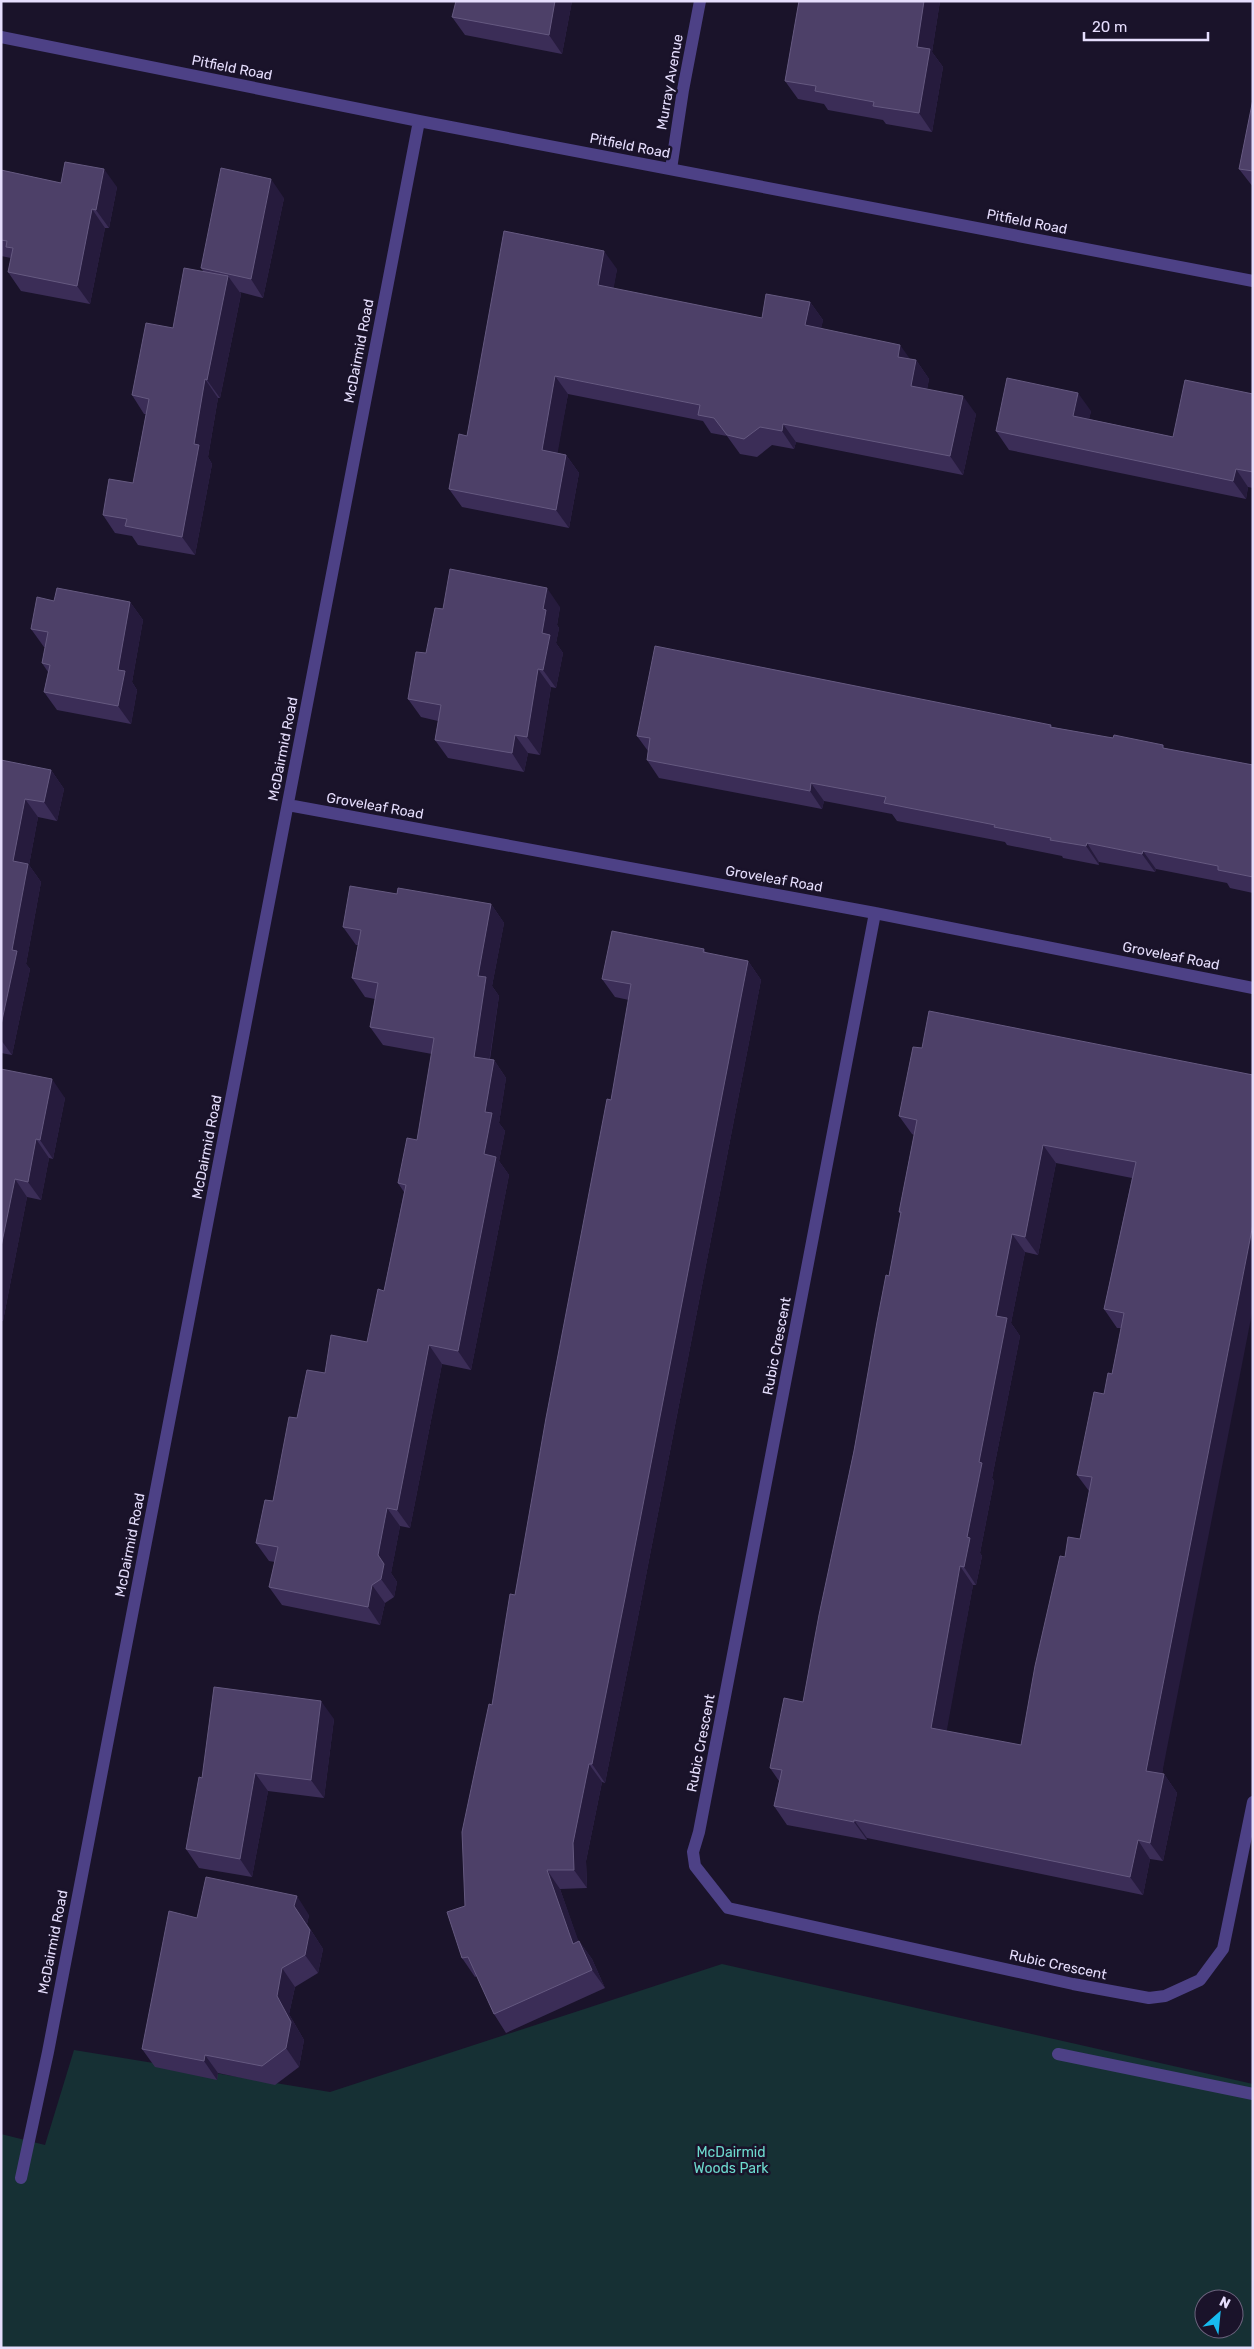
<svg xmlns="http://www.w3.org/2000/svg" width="1254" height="2349" viewBox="0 0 1254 2349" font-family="Rubik,sans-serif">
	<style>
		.green { fill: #163034; fill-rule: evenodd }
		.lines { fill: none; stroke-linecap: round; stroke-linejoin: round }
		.minor { stroke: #4d4186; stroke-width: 12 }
		.wall { fill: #3b2d57; fill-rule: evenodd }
		.shaded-wall { fill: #261b3d }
		.building { fill: #4d4068; stroke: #655980; fill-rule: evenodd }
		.labels { text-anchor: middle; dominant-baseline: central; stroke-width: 5; stroke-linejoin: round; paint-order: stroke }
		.street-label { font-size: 14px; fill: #e6defd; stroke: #1a132a }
		.park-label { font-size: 14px; fill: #6ddace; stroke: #1a132a }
	</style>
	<rect width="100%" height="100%" fill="#1a132a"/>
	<path class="green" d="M722,1964L1253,2084V2348H1V2134L45,2145L74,2050L330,2092ZM1204,2299H1234V2329H1204Z"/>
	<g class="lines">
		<path class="minor" d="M1,37L419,121L1253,281
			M671,169L683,90L700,1
			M288,805L875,913L1253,988
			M875,913L699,1832L693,1852L695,1866L728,1908L1073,1984L1149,1998L1165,1996L1200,1980L1223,1949L1253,1802
			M1058,2054L1253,2094
			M21,2178L48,2052L419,121"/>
	</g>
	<path class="wall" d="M456,1H572L562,54L465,35L452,17Z
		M799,1H940L932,52L943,67L932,132L886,124L883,120L828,110L824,104L798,99L785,81Z
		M1253,99V187L1239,169Z
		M1,170L61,183L117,187L109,228H105L90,304L21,291L8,272L11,258L1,256Z
		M284,198L263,298L240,292L241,294L220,398H218L208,457L212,464L195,555L138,545L132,536L115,533L103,515L133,483L146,414H144L132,395L173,328L203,271L201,268Z
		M617,269L613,289L762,318L810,302L823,320L821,328L910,359L916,360L929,379L927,389L976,414L963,475L796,442L794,449L772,445L757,457L740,454L727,436L711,433L703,421L568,394L557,453L566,455L579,473L569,528L462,507L449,489L467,436Z
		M1253,394V488L1248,487L1246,499L1009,450L996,431L1091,411L1089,419L1173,437Z
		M54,601L130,602L143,620L132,682L137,690L131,724L57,710L44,692L48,672L42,663L45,647H44L31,629Z
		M560,607L557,625L559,628L556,643L563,653L556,688L551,687L540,755L528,753L524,772L448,758L435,740L438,721L421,717L408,699L443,609Z
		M1051,725L1052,727L1253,765V893L1230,888L1227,883L1156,869L1155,872L1099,862V865L1063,858L1062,856L1007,845L1005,842L897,821L892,814L824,801L822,809L659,778L647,760L648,751L637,736Z
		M1,760L51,770L64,789L57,821L38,817L29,865L41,882L26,964L30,969L12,1055L1,1053Z
		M397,894L491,904L504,923L492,986L499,996L490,1059L494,1060L506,1078L499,1123L505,1131L499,1161L509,1175L471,1370L442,1364L410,1528L400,1526L391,1573L397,1582L394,1597L385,1603L380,1625L282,1605L269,1587L275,1562L269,1561L256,1543L273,1501L297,1418L325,1373L367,1342L384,1291L404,1192L398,1183L417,1140L432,1054L383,1045L370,1027L375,999L365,997L352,978L358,945H356L343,927Z
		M704,949L706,953L748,961L761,980L638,1617L605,1783L602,1782L586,1861L587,1888L560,1889L578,1941H579L592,1959L605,1988L506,2033L494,2014L477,1976L475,1977L462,1958L465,1906L492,1705L515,1595L611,1100L629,1000L615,997L602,979Z
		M922,1048L1253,1075L1162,1774H1164L1177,1793L1163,1861L1150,1859L1143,1895L867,1838V1840L787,1825L774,1806L779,1781L770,1768L803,1702L889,1276L901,1214L899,1212L914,1135L912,1134L899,1116ZM1056,1163L1132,1178L1104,1309L1117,1328H1121L1112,1374L1104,1394L1077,1475L1089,1491L1080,1539L1065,1557L1021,1745L946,1731L973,1585H976L982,1556L980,1553L994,1481L992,1478L1020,1336L1011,1323L1025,1252L1038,1255Z
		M1,1069L65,1098L53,1159L49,1158L41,1200L27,1197L3,1321H1Z
		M334,1719L324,1798L268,1791L252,1877L199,1868L186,1849L202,1778Z
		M309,1915L307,1924L323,1949L318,1973L295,1987L289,2014L304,2040L299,2067L275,2085L218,2073L217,2080L155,2067L142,2049L197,1918Z"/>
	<path class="shaded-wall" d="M555,1H572L562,54L549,35Z
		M924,1H940L932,52L943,67L932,132L919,113L917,47Z
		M104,169L117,187L109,228L96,210Z
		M271,179L284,198L263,298L251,279Z
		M92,209L105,228L90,304L77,286Z
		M604,251L617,269L611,304L598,285Z
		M228,276L241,294L220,398L207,380Z
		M810,302L823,320L818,344L805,325Z
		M900,345L913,363L898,357Z
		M916,360L929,379L924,405L911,386Z
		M555,376L568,394L555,468L542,450Z
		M205,379L218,398L208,457L212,464L195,555L182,537L194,444Z
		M1078,393L1091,411L1086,434L1073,416Z
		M963,396L976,414L963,475L950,456Z
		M783,424L796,442L794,449L782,431Z
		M566,455L579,473L569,528L556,510Z
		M1236,469L1248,487L1246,499L1233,481Z
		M547,588L560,607L557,625L559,628L556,643L563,653L556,688L543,670L542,633L543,609Z
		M130,602L143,620L132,682L137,690L131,724L118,706V670Z
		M538,669L551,687L540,755L527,737Z
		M515,735L528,753L524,772L512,753Z
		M51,770L64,789L57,821L44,802Z
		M811,783L824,801L822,809L810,791Z
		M25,799L38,817L29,865L41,882L26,964L30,969L12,1055L1,1040V1025L13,861Z
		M1087,843L1099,862V865L1086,846Z
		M1143,851L1156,869L1155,872L1142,854Z
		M491,904L504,923L492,986L499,996L487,1075L474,1057L478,976Z
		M748,961L761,980L638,1617L605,1783L592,1764Z
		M494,1060L506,1078L499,1123L505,1131L499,1161L509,1175L471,1370L458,1351L484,1154L485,1112Z
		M52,1079L65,1098L53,1159L40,1140Z
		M36,1139L49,1158L41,1200L28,1182Z
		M1043,1145L1056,1163L1038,1255L1025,1237Z
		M15,1179L27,1197L3,1321L1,1318V1247Z
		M1253,1224V1308L1159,1789L1146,1771Z
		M1012,1234L1025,1252L1011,1323L1020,1336L992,1478L994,1481L980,1553L982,1556L976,1585L964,1567L967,1537L979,1462L996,1316Z
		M429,1345L442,1364L410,1528L397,1510Z
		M387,1508L400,1526L391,1573L397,1582L394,1597L381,1579L378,1555Z
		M960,1566L973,1585L944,1746L931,1728Z
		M372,1585L385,1603L380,1625L368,1607Z
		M321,1701L334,1719L324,1798L311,1780Z
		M589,1764L602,1782L586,1861L587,1888L574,1870L573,1843Z
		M255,1773L268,1791L252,1877L240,1859Z
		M1164,1774L1177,1793L1163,1861L1150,1843Z
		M854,1820L867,1838V1840L854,1822Z
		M1138,1840L1150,1859L1143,1895L1130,1877Z
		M547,1870L560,1889L586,1962L573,1944Z
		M297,1896L309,1915L307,1924L323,1949L318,1973L305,1955L294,1906Z
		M579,1941L592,1959L605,1988L592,1970Z
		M282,1968L295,1987L289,2014L304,2040L299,2067L286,2048L277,1996Z
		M205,2055L218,2073L217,2080L204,2061Z"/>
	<path class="building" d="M456,1H555L549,35L452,17Z
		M799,1H924L917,47L930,49L919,113L873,106L874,102L815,91L816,86L785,81Z
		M1253,99V171L1239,169Z
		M65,162L104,169L96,210L92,209L77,286L8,272L13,248L6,247L7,241L1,240V170L61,183Z
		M221,168L271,179L251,279L201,268Z
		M504,231L604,251L598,285L762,318L766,294L810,302L805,325L900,345L898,357L916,360L911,386L963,396L950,456L783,424L782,431L760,427L744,439L727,435L714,418L698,415L700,405L555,376L542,450L566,455L556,510L449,489L459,434L467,436Z
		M184,268L228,276L207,380L205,379L194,444L199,445L182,537L125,526L127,519L103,515L109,479L133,483L149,399L132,395L146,323L173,328Z
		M1007,378L1078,393L1073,416L1173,437L1185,380L1253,394V472L1236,469L1233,481L996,431Z
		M450,569L547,588L543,609L546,610L542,633L550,635L543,670L538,669L527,737L515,735L512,753L435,740L441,705L408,699L416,652L426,653L435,608L443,609Z
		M57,588L130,602L118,670L125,671L118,706L44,692L50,665L42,663L48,632L31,629L37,597L54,601Z
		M655,646L1051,725L1050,727L1113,738L1114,735L1163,745V748L1253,765V877L1218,870V866L1143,851L1142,854L1087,843L1086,846L1050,840L1051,838L994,827L995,825L884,803L886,797L811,783L810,791L647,760L650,738L637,736Z
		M1,760L51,770L44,802L25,799L13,861L28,864L12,950L17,951L1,1025Z
		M350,886L397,894L398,888L491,904L478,976L486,977L474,1057L494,1060L485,1112L492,1113L484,1154L496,1157L458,1351L429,1345L397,1510L387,1508L378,1555L384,1564L381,1579L372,1585L368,1607L269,1587L278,1547L256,1543L265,1500L273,1501L289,1417L297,1418L307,1370L325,1373L331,1335L367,1342L378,1289L384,1291L406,1185L398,1183L407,1138L417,1140L434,1038L370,1027L378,983L352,978L361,930L343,927Z
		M612,931L704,949L703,952L748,961L625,1598L592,1764H589L573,1843L574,1870H547L573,1944L579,1941L592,1970L494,2014L468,1957L462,1958L447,1912L465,1906L462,1832L489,1704L492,1705L510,1594L515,1595L546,1418L607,1099L611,1100L631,984L602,979Z
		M929,1011L1253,1075V1224L1146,1771L1164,1774L1150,1843L1138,1840L1130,1877L854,1820V1822L774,1806L782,1770L770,1768L784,1698L803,1702L819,1615L854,1451L877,1322L886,1275L889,1276L901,1212H899L917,1120L899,1116L913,1047L922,1048ZM1043,1145L1136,1162L1104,1309L1124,1313L1112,1374L1108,1373L1104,1394L1094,1392L1077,1475L1092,1477L1080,1539L1068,1537L1065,1557L1060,1556L1035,1666L1021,1745L931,1728L960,1566L964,1567L970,1538L967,1537L982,1463L979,1462L1007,1318L996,1316L1012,1234L1025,1237Z
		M1,1069L52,1079L40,1140L36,1139L28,1182L15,1179L1,1247Z
		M214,1687L321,1701L311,1780L255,1773L240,1859L186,1849L199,1777L202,1778Z
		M206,1877L297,1896L294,1906L310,1930L305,1955L282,1968L277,1996L291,2022L286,2048L262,2066L205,2055L204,2061L142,2049L169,1911L197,1918Z"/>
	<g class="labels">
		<g class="street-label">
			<text transform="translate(232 68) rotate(11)">Pitfield Road</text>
			<text transform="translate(670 82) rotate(-80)">Murray Avenue</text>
			<text transform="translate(630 146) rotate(11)">Pitfield Road</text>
			<text transform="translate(1027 222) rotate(11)">Pitfield Road</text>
			<text transform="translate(359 351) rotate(-79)">McDairmid Road</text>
			<text transform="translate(283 749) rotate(-79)">McDairmid Road</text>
			<text transform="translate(375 806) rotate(10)">Groveleaf Road</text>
			<text transform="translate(774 879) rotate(10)">Groveleaf Road</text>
			<text transform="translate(1171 956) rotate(11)">Groveleaf Road</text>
			<text transform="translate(207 1147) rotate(-79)">McDairmid Road</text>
			<text transform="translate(777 1346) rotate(-79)">Rubic Crescent</text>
			<text transform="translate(130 1545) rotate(-79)">McDairmid Road</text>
			<text transform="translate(701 1743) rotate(-79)">Rubic Crescent</text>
			<text transform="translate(53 1942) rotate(-79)">McDairmid Road</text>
			<text transform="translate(1058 1965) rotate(12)">Rubic Crescent</text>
		</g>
		<g class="park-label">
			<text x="731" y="2152">McDairmid<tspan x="731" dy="16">Woods Park</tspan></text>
		</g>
	</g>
	<rect width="1254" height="2349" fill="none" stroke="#e6defd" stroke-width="5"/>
	<g transform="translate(1219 2314) rotate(27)"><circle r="24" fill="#1a132a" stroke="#6c647e"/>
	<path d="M0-4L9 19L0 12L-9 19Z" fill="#17bbf0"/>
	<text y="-8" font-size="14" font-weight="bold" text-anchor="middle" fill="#e6defd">N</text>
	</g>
	<path d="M1084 32v8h124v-8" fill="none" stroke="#e6defd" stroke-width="2.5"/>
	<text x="1092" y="32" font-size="15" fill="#e6defd" stroke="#1a132a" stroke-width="4" paint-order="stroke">20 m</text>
</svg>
